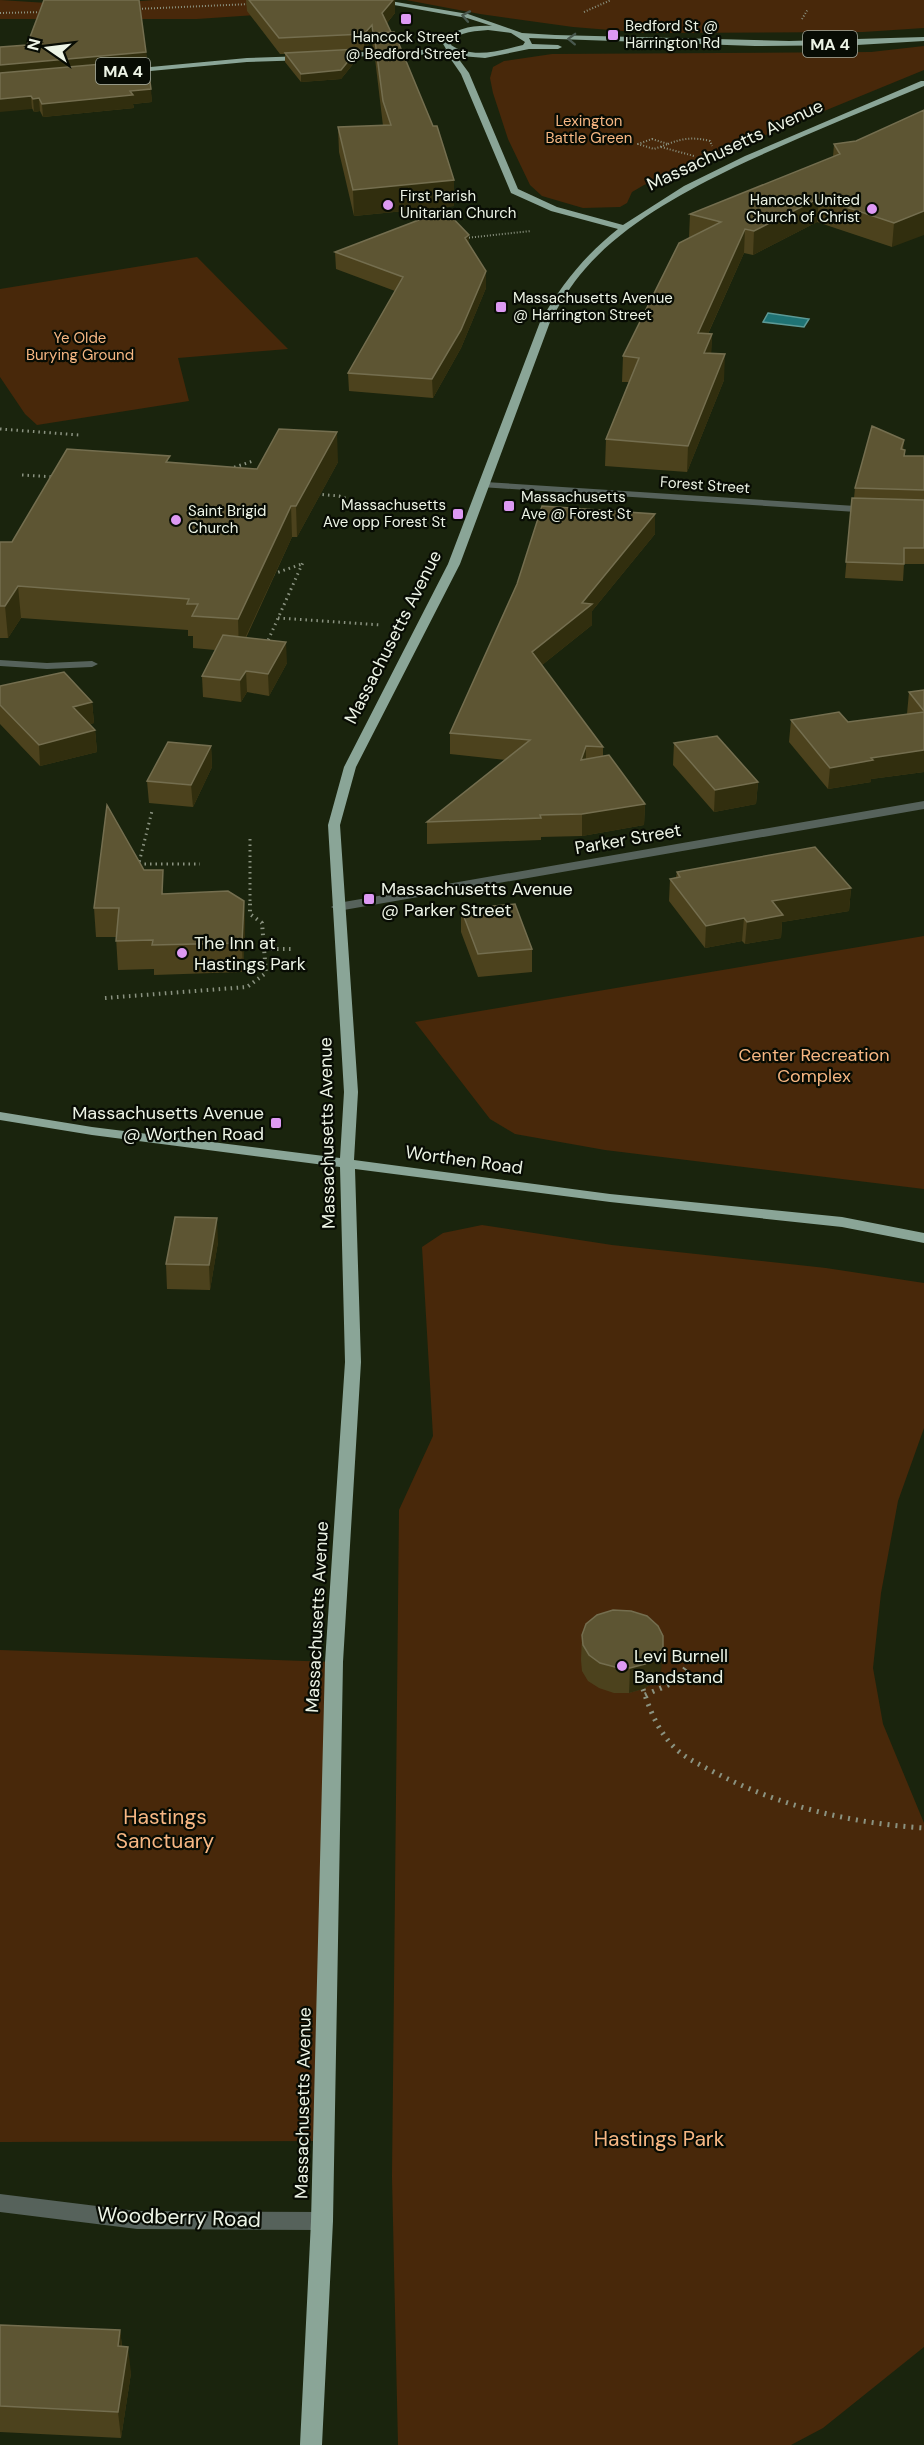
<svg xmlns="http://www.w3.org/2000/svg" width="924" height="2445" viewBox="0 0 924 2445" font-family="'DM Sans',sans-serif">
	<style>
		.green { fill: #48280a }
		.water { fill: #1f7374; stroke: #5d9a96; stroke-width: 1.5 }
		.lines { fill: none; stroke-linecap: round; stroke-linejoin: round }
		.path-far3 { stroke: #8b9381; stroke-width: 2; stroke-dasharray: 1 2; stroke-linecap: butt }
		.path-far2 { stroke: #8b9381; stroke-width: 3; stroke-dasharray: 1.5 4; stroke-linecap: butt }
		.path-far1 { stroke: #8b9381; stroke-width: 4; stroke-dasharray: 1.5 4.5; stroke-linecap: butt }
		.path { stroke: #8b9381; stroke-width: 5; stroke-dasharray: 2 6; stroke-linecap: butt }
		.minor { fill: #56625b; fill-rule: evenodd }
		.major { fill: #8aa597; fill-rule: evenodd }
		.wall { fill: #4c421d }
		.shaded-wall { fill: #312e0e }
		.building { fill: #5d5533; stroke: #746e4f; stroke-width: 1.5 }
		.oneway { stroke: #49584e }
		.poi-dot { fill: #dd99f3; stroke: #080c04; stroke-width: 2 }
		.labels { text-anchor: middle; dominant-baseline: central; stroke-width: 4.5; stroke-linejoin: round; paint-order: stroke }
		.far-poi-label { font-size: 15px; fill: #edf4e6; stroke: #080c04; text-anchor: start }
		.far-park-label { font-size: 15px; fill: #f7b783; stroke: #080c04 }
		.far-street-label { font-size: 15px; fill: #edf4e6; stroke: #080c04 }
		.shield { fill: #080c04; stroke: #a8aea2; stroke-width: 1.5 }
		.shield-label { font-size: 16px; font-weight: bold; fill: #edf4e6 }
		.street-label { font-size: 18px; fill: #edf4e6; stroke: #080c04 }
		.poi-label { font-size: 18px; fill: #edf4e6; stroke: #080c04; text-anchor: start }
		.park-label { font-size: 18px; fill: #f7b783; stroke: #080c04 }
		.near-park-label { font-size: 21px; fill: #f7b783; stroke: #080c04 }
		.near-street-label { font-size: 21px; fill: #edf4e6; stroke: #080c04 }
	</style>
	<rect width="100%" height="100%" fill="#1a240d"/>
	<path class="green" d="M0,0L79,5L155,0H377L286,13L197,19H0Z
		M406,0H924V28L863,32L647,33L573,27L480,14Z
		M924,46V70L644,185L632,192L627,203L620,207L583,208L542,196L530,185L508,139L493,93L490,78L493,67L504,61L552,54L871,52Z
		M197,257L288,349L178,358L189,401L37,425L25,414L0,377V289Z
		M924,936V1189L605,1150L515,1134L490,1119L415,1022Z
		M482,1225L612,1245L826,1268L924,1283V1428L898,1501L881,1593L873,1668L883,1724L924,1823V2347L823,2428L791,2445H398L392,2177L399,1510L433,1436L422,1247L443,1233Z
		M0,1650L334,1662L323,2141L0,2142Z"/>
	<path class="water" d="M768,313L809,319L804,327L763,322Z"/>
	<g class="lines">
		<path class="path-far3" d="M136,9L251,4
			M584,12L611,0
			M0,13L44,12
			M802,19L808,9
			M652,139L668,144L654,149L638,144Z
			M668,144C683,138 694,137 710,141L712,146
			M661,147L694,156
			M466,238L531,231"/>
		<path class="path-far2" d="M0,429L79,435
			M229,469L253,461
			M22,475L55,477
			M317,494L339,496L359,503
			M273,574L302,564
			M278,618L381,625
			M266,645L304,560
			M250,839V902
			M139,864H200
			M138,867L152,811"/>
		<path class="path-far1" d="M265,949H295
			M105,998L247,987L266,973L262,923L250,914V900"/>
		<path class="path" d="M643,1689C650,1711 659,1733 676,1749C687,1759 699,1764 712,1771C778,1806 849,1823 924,1828
			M645,1695L675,1682L687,1666"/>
		<path class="minor" d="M485,482L871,507L876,510L871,513L481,487L480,485Z
			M0,660L47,663L92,661L98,664L92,667L47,669L0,666Z
			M924,801V809L338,911L331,907L338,903Z
			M0,2194L137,2211L322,2212L329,2215L333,2221L329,2227L322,2230L137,2229L0,2212Z"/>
		<path class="major" d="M366,0H384L468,14L522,33L555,35L789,41L924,37V41L857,45L755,46L529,38L532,44L558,45L562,47L558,49H529L485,58L461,56L458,58L469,73L518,189L557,207L623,225L684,186L745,156L921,81H924V86C861,112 797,138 735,167C682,193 625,223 585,269C571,285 560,303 550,322L460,564L356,767L340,825L358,1092L354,1160L610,1194L842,1217L924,1233V1243L842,1227L610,1202L355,1169L361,1362L343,1662L333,2221L322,2445H300L311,2221L325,1662L345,1362L340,1167L92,1135L0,1120V1112L92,1127L340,1158L344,1092L328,825L344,767L448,564L540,322C561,285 585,255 618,229L551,211L511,193L461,74L450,58L454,54L338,57L334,55L338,53L446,49L442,42C454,28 474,25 492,26L467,18ZM488,30L511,33L525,42L523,45C499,51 472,59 451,45C455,32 475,31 488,30Z
			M305,56H308V60L247,62L129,73L125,71L129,69L247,58Z"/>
	</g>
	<path class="wall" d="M246,0H395V13L387,23L454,206L354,216L339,152L338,127L383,126L374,50H373L372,41L364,50L358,51V58L341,79L301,82L285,62V54H280L247,11Z
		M0,47L146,52L152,102L133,104L134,108L43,117L40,111L34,112Z
		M924,110L892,247L817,222L753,255L744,253L708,334H712L711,353L724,380L687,472L605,466L606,439L629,382H622L623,356L689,238L690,214L833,157L834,144L856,141Z
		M469,244L486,271V288L461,348L433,398L349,391L348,373L395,291L336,269L335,252Z
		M904,440L903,450H905V456H924V564H904L903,581L845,578L852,498H854L855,488Z
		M338,462L297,537H292L246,638L287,663L269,696L247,692L241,702L203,697L202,676L215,650L193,648V636H188V630L21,618L8,638H0V542H12L170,463L257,469Z
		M655,514V534L592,611V625L542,665L603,747V756L645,804L644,825L582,836L541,837V840L427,844V822L506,760L450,754V733Z
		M0,686L92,702L94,723L90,724L95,730L97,752L40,766L0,724Z
		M924,690V772L871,779V782L828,789L789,742L791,720L848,722L907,714L909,692Z
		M674,743L758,782L756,804L714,812L673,765Z
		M211,746L212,767L193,807L149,803L147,781Z
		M144,870L164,894L244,901L245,930L243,972L154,975V969L118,970L116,937H96L94,908Z
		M677,872L851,888L849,911L782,922L781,938L745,944L742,941L705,948L669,901L670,879L676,877Z
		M461,909L532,949V972L478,977L461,932Z
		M218,1242L210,1290L167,1289L166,1264Z
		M582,1635L661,1673L655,1682L643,1689L629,1693H614L599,1688L588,1681L582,1671L581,1660Z
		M0,2325L120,2330L122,2346L131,2373L121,2438L0,2432Z"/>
	<path class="shaded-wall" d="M393,0H395V13L382,29V13Z
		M372,25V41L364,50V34Z
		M358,49V58L341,79L301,82V74Z
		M146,52L147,65L0,78V65Z
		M151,89L152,102L133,104L134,108L43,117L42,104L130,91Z
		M31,96L32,109L0,112V99Z
		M39,98L40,111L34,112L33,99Z
		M454,180V206L354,216L353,190Z
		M819,198L817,222L753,255L754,231Z
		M924,211V235L892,247L894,223Z
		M745,229L744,253L697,358L698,333Z
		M469,235V252L465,238Z
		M486,271V288L461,348L433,398L432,379Z
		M712,334L711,359L704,353Z
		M725,354L724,380L687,472L688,446Z
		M337,432L338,462L297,537L296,506Z
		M291,506L292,537L239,651L238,619Z
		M655,514V534L592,611V625L532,673V652L582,603Z
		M18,586L21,618L8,638L5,606Z
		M286,642L287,663L269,696L268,674Z
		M246,671L247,692L241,702L240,680Z
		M92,702L94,723L75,728L73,707Z
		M95,730L97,752L40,766L39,745Z
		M211,746L212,767L193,807L191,785Z
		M586,746V767L581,760Z
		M924,750V772L871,779V782L828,789L830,768L871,758Z
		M758,782L756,804L714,812L715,790Z
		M645,804L644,825L582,836V814Z
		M851,888L849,911L782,922L781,938L745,944L747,922L772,901Z
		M244,901L245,930L243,972L242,943Z
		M744,918L742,941L705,948L706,926Z
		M217,1218L218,1242L210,1290L209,1265Z
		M663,1647L661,1673L655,1682L643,1689L629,1693L630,1668Z
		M120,2330L123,2356L118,2346Z
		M128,2347L131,2373L121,2438L118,2412Z"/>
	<path class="building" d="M44,0H139L146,52L0,65V47L27,45Z
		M249,0H393L382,13L391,32L374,33L373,34L372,25L364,34L279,38Z
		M394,32L433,126H437L454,180L353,190L338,127L391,125L383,101L374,33Z
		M358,49L341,70L301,74L285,53Z
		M147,60L151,89L130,91L133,95L42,104L39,98L33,99L31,96L0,99V73Z
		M924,110V211L894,223L819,198L754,231L745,229L698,333L712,334L704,353L725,354L688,446L606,439L639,358L623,356L679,243L721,222L690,214L840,154L834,144L856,141Z
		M445,210L469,235L465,238L486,271L461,330L432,379L348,373L403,277L335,252Z
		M872,426L904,440L901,449L905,450L904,456H924V490L855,488Z
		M279,429L337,432L296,506H291L238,619L192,616L198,604H187L189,599L18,586L5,606H0V542H12L67,449L170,456L166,462L257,469Z
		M852,498L924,500V548H904V564L846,562Z
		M542,506L655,514L582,603L592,604L532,652L603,747L586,746L581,760L609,755L645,804L582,814L540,815L541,818L427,822L530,740L450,733L517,584Z
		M223,635L286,642L268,674L246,671L240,680L202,676Z
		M64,672L92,702L73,707L95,730L39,745L0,705V686Z
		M924,690V711L909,692Z
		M839,712L848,722L924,712V750L871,758L873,760L830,768L791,720Z
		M717,736L758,782L715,790L674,743Z
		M168,742L211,746L191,785L147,781Z
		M107,805L144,870H163L162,894L228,891L244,901L242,943L152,945L153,940L116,941L119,908H94Z
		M815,847L851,888L772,901L783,915L747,922L744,918L706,926L670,879L680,877L677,872Z
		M515,904L532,949L478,954L461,909Z
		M175,1217L217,1218L209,1265L166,1264Z
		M613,1610L631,1611L647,1616L658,1626L663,1636V1647L656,1657L645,1664L630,1668L615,1667L600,1663L589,1655L583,1645L582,1635L586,1624L597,1615Z
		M0,2325L120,2330L118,2346L128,2347L118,2412L0,2406Z"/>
	<defs><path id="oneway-chevron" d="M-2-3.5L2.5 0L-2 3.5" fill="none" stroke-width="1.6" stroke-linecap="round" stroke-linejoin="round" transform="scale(1.5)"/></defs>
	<g class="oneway">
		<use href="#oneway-chevron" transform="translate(466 16) rotate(-169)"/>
		<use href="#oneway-chevron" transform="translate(572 39) rotate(-178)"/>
	</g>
	<g class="poi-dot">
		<rect x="400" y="13" width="12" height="12" rx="3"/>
		<rect x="607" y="29" width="12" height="12" rx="3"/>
		<circle cx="388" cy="205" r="6"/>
		<circle cx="872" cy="209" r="6"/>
		<rect x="495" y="301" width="12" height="12" rx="3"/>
		<rect x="503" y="500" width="12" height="12" rx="3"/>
		<rect x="452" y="508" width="12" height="12" rx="3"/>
		<circle cx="176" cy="520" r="6"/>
		<rect x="363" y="893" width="12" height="12" rx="3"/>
		<circle cx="182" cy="953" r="6"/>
		<rect x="270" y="1117" width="12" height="12" rx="3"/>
		<circle cx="622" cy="1666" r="6"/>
	</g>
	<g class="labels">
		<g class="far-poi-label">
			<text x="625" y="26">Bedford St @<tspan x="625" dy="17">Harrington Rd</tspan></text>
			<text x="406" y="37" text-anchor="middle">Hancock Street<tspan x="406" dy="17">@ Bedford Street</tspan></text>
			<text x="400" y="196">First Parish<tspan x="400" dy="17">Unitarian Church</tspan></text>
			<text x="860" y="200" text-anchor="end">Hancock United<tspan x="860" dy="17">Church of Christ</tspan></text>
			<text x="513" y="298">Massachusetts Avenue<tspan x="513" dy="17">@ Harrington Street</tspan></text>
			<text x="521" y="497">Massachusetts<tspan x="521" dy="17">Ave @ Forest St</tspan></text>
			<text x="446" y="505" text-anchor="end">Massachusetts<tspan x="446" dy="17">Ave opp Forest St</tspan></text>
			<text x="188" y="511">Saint Brigid<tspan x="188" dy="17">Church</tspan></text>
		</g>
		<g class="far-park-label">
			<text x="589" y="121">Lexington<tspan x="589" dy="17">Battle Green</tspan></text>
			<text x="80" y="338">Ye Olde<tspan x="80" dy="17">Burying Ground</tspan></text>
		</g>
		<g class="far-street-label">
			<text transform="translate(705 485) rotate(4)">Forest Street</text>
		</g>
		<g class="shield">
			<rect x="803" y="31" width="54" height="26" rx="4.5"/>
			<rect x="96" y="58" width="54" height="26" rx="4.5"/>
		</g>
		<g class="shield-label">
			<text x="830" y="44">MA 4</text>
			<text x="123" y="71">MA 4</text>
		</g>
		<g class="street-label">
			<text transform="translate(735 145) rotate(-25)">Massachusetts Avenue</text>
			<text transform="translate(393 637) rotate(-63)">Massachusetts Avenue</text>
			<text transform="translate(628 839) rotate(-10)">Parker Street</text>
			<text transform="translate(327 1133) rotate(-91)">Massachusetts Avenue</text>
			<text transform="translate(464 1160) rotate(8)">Worthen Road</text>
			<text transform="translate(317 1617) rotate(-87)">Massachusetts Avenue</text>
			<text transform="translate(303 2103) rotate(-89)">Massachusetts Avenue</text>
		</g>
		<g class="poi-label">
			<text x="381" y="889">Massachusetts Avenue<tspan x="381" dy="21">@ Parker Street</tspan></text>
			<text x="194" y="943">The Inn at<tspan x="194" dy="21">Hastings Park</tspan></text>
			<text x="264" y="1113" text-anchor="end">Massachusetts Avenue<tspan x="264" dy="21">@ Worthen Road</tspan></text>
			<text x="634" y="1656">Levi Burnell<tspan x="634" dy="21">Bandstand</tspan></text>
		</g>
		<g class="park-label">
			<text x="814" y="1055">Center Recreation<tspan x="814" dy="21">Complex</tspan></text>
		</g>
		<g class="near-park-label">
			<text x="165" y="1817">Hastings<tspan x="165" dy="24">Sanctuary</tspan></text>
			<text x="659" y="2139">Hastings Park</text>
		</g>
		<g class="near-street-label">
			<text transform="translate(179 2217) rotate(2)">Woodberry Road</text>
		</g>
	</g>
	<g transform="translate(48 48) rotate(284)" stroke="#080c04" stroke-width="4.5" paint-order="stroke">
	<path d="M0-4.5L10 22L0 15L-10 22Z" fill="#edf4e6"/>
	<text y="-9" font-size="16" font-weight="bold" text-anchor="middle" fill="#edf4e6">N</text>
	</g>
</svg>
